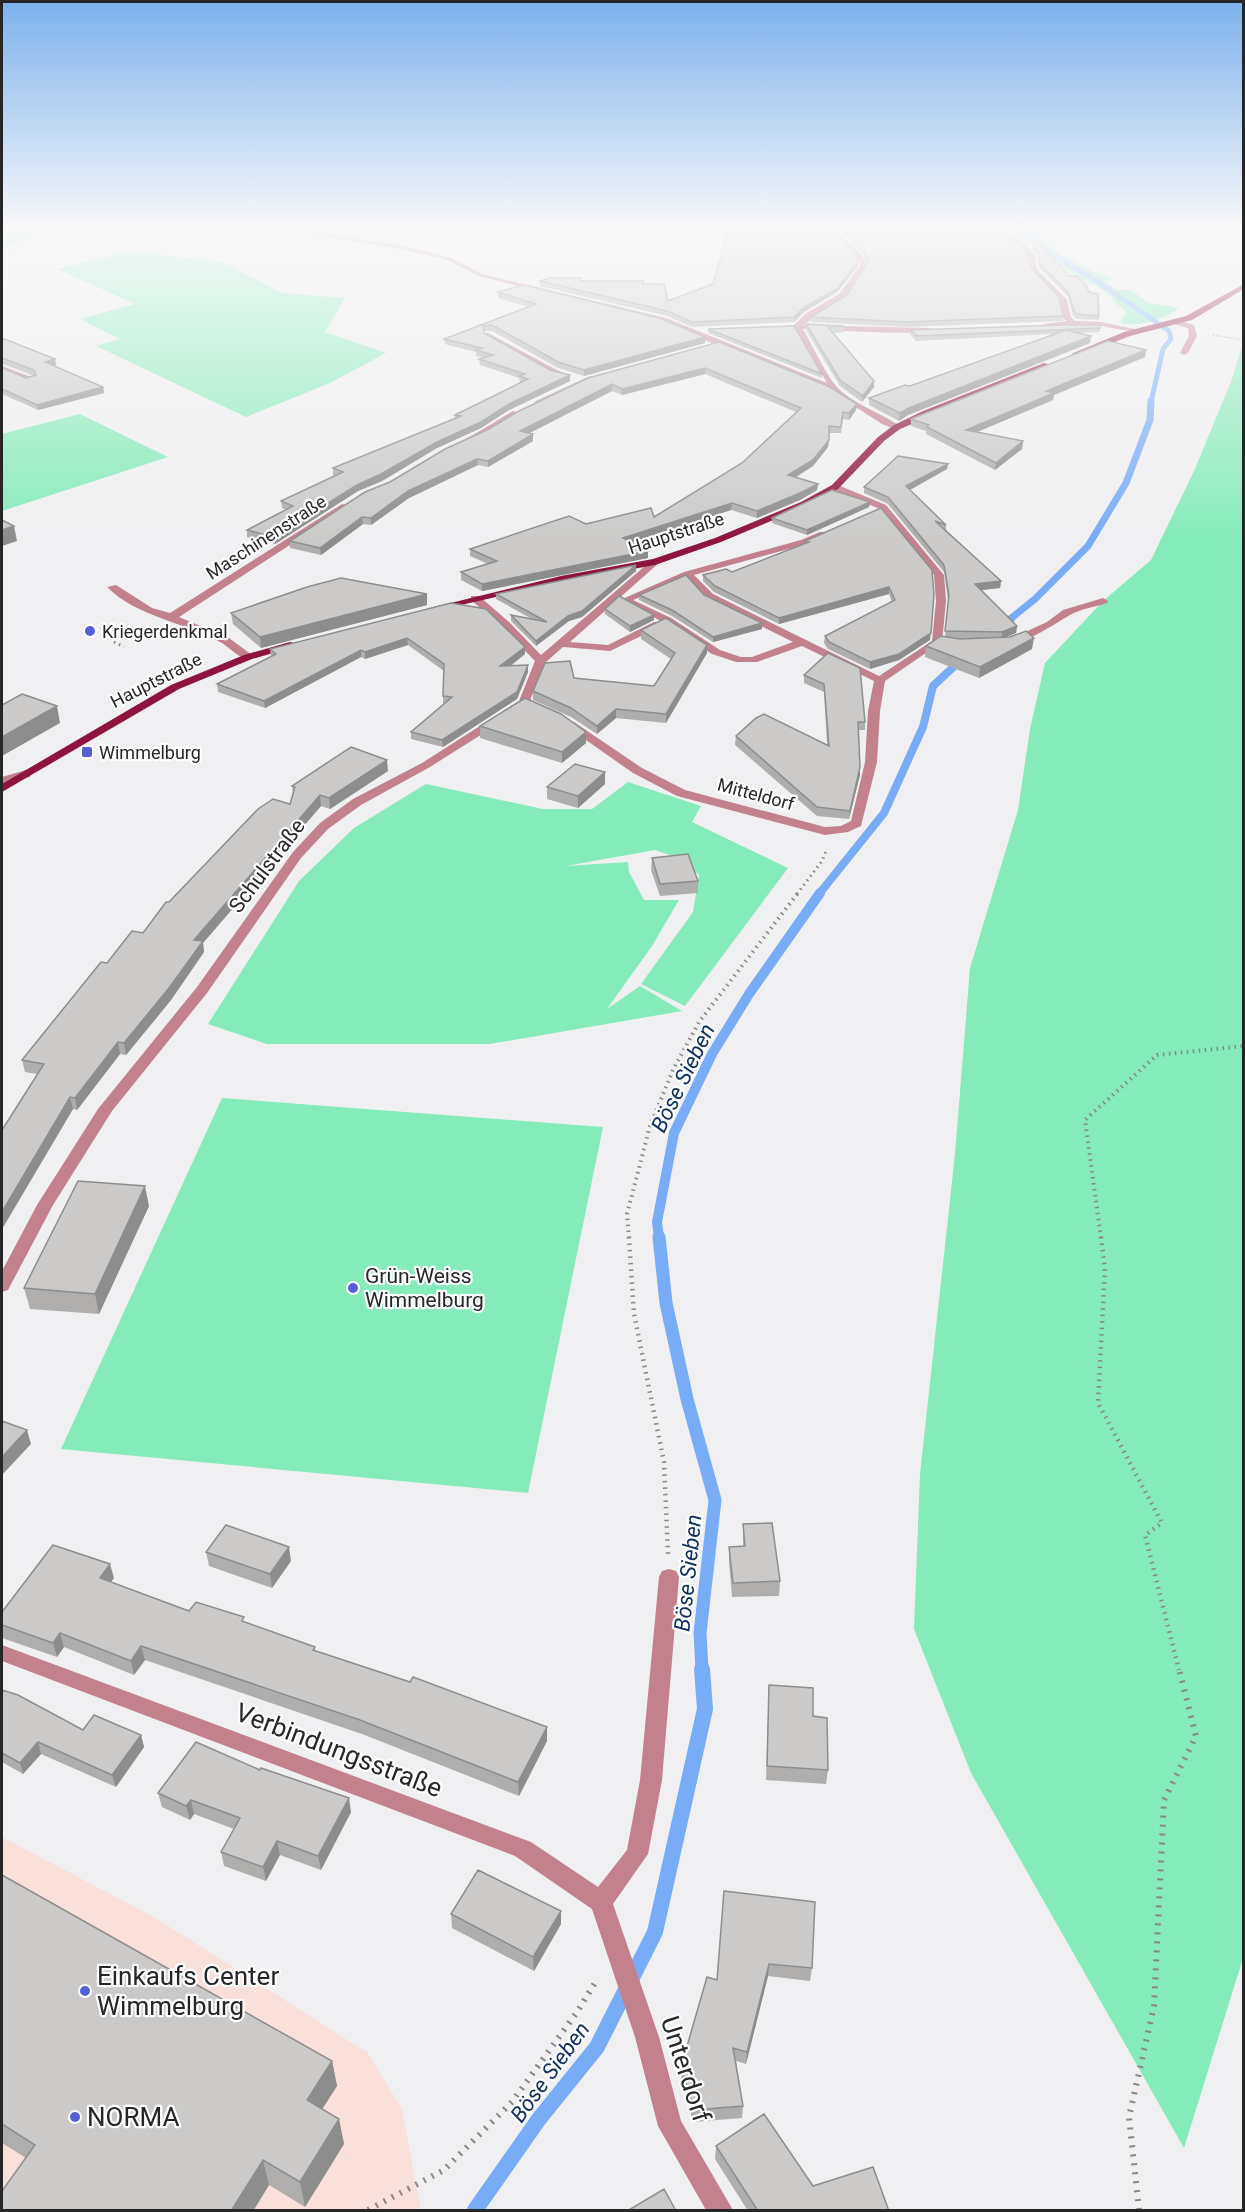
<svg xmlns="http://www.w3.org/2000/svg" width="1245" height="2212" viewBox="0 0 1245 2212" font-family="Roboto,sans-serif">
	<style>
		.commercial { fill: #fae0da }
		.green { fill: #86ebba }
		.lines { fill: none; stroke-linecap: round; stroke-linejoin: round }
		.stream-far5 { stroke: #78acf7; stroke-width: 5 }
		.stream-far4 { stroke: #78acf7; stroke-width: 7 }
		.stream-far3 { stroke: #78acf7; stroke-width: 8 }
		.stream-far2 { stroke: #78acf7; stroke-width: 10 }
		.stream-far1 { stroke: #78acf7; stroke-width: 13 }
		.stream { stroke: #78acf7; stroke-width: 16 }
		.path-far4 { stroke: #878788; stroke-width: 1.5; stroke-dasharray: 1 2; stroke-linecap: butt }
		.path-far3 { stroke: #878788; stroke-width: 3; stroke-dasharray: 1.5 4; stroke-linecap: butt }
		.path-far2 { stroke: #878788; stroke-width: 4; stroke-dasharray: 1.5 4.5; stroke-linecap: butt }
		.path-far1 { stroke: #878788; stroke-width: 4.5; stroke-dasharray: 1.5 5; stroke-linecap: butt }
		.path { stroke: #878788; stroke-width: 6; stroke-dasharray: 2 7; stroke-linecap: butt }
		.minor { fill: #c3818e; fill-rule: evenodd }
		.major { fill: #8e143f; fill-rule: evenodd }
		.wall { fill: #afaead }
		.shaded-wall { fill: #8e8d8d }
		.building { fill: #cbcac9; stroke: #8e8d8d; stroke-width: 1.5 }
		.poi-dot { fill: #545fd6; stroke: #fdfeff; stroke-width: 2 }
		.labels { text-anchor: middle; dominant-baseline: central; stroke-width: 4.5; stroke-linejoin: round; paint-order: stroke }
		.far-street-label { font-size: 18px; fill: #262627; stroke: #fdfeff }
		.far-poi-label { font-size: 18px; fill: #262627; stroke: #fdfeff; text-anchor: start }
		.street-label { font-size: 21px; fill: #262627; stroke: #fdfeff }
		.poi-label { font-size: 21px; fill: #262627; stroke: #fdfeff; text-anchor: start }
		.water-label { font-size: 22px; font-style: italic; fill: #0d2f5e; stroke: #fdfeff }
		.near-street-label { font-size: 26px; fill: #262627; stroke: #fdfeff }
		.near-poi-label { font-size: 26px; fill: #262627; stroke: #fdfeff; text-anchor: start }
	</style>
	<rect width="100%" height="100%" fill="#f0f0f2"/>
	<path class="commercial" d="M2,1837L154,1917L368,2053L402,2109L421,2210H2Z"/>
	<path class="green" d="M2,228H57L2,249Z
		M986,228H1032L1060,254L1092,271L1114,279L1105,282L1119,290H1131L1149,303L1179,308C1164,320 1139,327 1120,323L1127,312C1117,307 1114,298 1104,291C1096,285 1088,283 1080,278C1056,266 1038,244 1014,235C1005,231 995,230 986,228Z
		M130,251L222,262L282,293L345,298L325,332L386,353L330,383L246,417L96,346L120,339L80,319L135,304L57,269Z
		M1243,343L1244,1955L1184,2148L971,1773L914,1629L920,1474L955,1154L970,968L1018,810L1030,729L1045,663L1103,601L1151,560L1194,471L1232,379Z
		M80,414L168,457L2,511V434Z
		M628,782L701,806L692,822L788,868L685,1006L641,984L693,912L699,875L681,859L655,850L566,866L628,862L629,872L644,900H679L652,946L607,1009L640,986L682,1011L490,1044H267L208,1024L299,881L354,828L426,784L543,809H592Z
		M222,1098L603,1127L528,1493L61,1449Z"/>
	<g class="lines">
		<path class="stream-far5" d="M1021,228L1049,253L1094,279L1169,331L1171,339L1163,349L1151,402"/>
		<path class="stream-far4" d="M1009,620L1035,599L1088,546L1126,483L1150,420L1151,401"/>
		<path class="stream-far3" d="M999,629L1011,619
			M819,894L884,813L923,727L933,686L962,659"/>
		<path class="stream-far2" d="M659,1238L657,1222L674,1133L712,1054L749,994L820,893"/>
		<path class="stream-far1" d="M659,1237L666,1303L687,1399L715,1500L700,1633L702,1670"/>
		<path class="stream" d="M475,2210L539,2119L597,2047L655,1932L705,1709L702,1669"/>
		<path class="path-far4" d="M2,232L24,228
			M2,254L73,228
			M1213,335L1237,339L1244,342"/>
		<path class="path-far3" d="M114,642L124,647
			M797,894L822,861L826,851"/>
		<path class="path-far2" d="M629,1238L627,1214L650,1126L673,1070L699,1022L798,893
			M1101,1238L1085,1120L1157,1055L1244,1046"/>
		<path class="path-far1" d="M629,1237L634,1314L664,1462L668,1555
			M1101,1237L1105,1269L1098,1403L1162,1523L1145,1535L1179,1670"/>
		<path class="path" d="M368,2210L444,2170L512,2102L577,2012L598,1978
			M1139,2210L1129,2117L1154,2006L1164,1800L1196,1736L1179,1669"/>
		<path class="minor" d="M276,228H290L406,246L451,258L482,274L666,318L827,383L795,329L774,330L770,328L794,325L805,314L839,294L860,266C857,248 836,245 831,228H837C843,245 864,247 866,266L845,298L803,325L930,328L934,330C921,337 825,329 803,329C813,346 824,372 837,387C851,403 884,414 901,427L897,430L882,424L831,391L660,322L478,276L447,260L406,250Z
			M973,228L1002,232L1025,242L1035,256L1037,269L1067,300L1071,317L1075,321L1101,322L1144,331L1140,333L1101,326L1044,328V324L1067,321L1063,318L1060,301L1031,270L1029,258L1025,250L1005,237Z
			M1177,320L1194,325L1197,336L1188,353L1184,355L1180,353L1189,336L1188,328L1174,324Z
			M488,333L557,370L568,375L564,377L551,374L485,337V333Z
			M2,366L34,378L35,380L28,382L2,371Z
			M590,376L597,378L541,404L534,402Z
			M513,411L516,412V416L475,440L468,438Z
			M832,485H838L886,505L944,575L946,601L942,642L885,681L880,711L877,762L861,826L848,832L825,835L677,796L633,773L566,726V722H574L642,768L685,790L825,827L841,826L851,821L865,762L868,711L874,681L802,646L757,662H736L712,654L663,622L620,600L684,572L801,540L820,532H826V536L807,544L694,575L713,594L879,676L932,641L936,601L934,575L880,509L832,489ZM686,578L705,598L793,642L752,657H741L720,650L671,618L633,600Z
			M342,504L350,506L179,617L229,638L252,655V659C240,661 230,647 220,642C184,622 137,617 107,587L116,585L152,608L170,613Z
			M652,560L660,562L570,642L608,645L654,622H662V626L610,651L563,647L546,662L528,705L430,767L361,805L328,829L301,858L207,993L112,1111L53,1205L8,1290L2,1292V1271L37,1205L98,1109L197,987L293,852L320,823L353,799L422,763L519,701L535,661L501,626L471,600V596H479L509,622L541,655Z
			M1103,598L1108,601L1107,603C1095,607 1080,609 1070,615C1057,622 1018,650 1006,641L1047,622L1063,610Z
			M26,770L30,771V777L2,784V777Z
			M669,1569L676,1571L679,1577L662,1780L648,1854L613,1904L659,2037L681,2121L733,2210H706L658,2126L635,2037L592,1909L515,1856L2,1661V1645L531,1842L598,1887L627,1850L640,1780L659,1577L662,1571Z"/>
		<path class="major" d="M1244,284V289L1192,320L1130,336L1078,356L1071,354L1124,332L1186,316Z
			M1044,363L1051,365L900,429L884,441L838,489L807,506L721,542L655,565L561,582L435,611L430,608L561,576L653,559L715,538L801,502L832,485L878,437L894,425L923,411Z
			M290,642L294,643V647L252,659L179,689L2,792V784L171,685L244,655Z"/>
	</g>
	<path class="wall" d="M839,228H980L1030,267L1063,316V321L906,327L811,322V317L847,295L867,264L863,253Z
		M832,230L858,261V266L837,292L804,312L794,322L692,327L667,316L540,286V281H581L643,284L668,301L713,284Z
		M1033,244L1099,316V320L1077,319L1073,316L1068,296L1039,268L1037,256L1032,248Z
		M498,292L705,337V343L584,376L558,368L492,331H484V333L550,370L570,375V381L509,410L481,428L437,448L382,481L358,491L275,544L247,537V530L286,510L282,508L281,501L335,476L333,475V468L455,419V415L521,382H520L519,378L480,365L479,359L484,358L476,356V352L445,344L444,339L528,307L498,298Z
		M806,324L844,326V332L833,333L874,381V387L862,402L840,386L806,330Z
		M1100,328L1099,332L1079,333L1090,343L908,415L899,421L869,405V398L910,386L1054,334L916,341L910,334L911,330Z
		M708,329L822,374V378L708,333Z
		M2,338L55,359L56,365L53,366L103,387L104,393L38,410L2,394V368L26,378L34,376L3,364L2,365Z
		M719,342L856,410L849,420L843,419L841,433H829L828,447L813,466L796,477L818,484L817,490L800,500L757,518L731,510L632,542L648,558L482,591L461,580V572L488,564L470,556V549L586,524L654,517L742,463L796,412L705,374L622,395L612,391L529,433L533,434V441L488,467L478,465L409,498L371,525L363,524L321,555L290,548V541L445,449Z
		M1146,350L1145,357L1054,395L1053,400L977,432L1023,441L1022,449L995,470L926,434V431L911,426V419Z
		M948,464L947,469L910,490L946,525V530L1001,581L1000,588L981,590L1017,626L1016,633L1005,637L1032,649L979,678L925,657L926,646L945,637L948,601L944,572L888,504L864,493V487Z
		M870,502L869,507L807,535L772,523V518Z
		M881,508L930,640L899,660L870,669L828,649L824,643L825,636L892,602L889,594L779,624L714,592L703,581V575L732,572L805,544V541Z
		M636,565V571L582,617L569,621L536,646L511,621V615L532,619L496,599V594Z
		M427,594V605L261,648L233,624L231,613Z
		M639,595H704L762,623V629L713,642L672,616L639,600Z
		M451,603L525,654L511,666L528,672L517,699L443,747L411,739V732L445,703H443V696L444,671L408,645L365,659L361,657L265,708L218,692L217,684L271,657L270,649Z
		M605,609L654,620L630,632L605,614Z
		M641,630L707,653L666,723L616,718L597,734L571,717L533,700V691L574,678L654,686L671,659L641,639Z
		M828,653L865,722V730H859L860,775L849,819L817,816L735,745L736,736L827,745L824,692L804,683V675Z
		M480,726L586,743L562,763L480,738Z
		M388,771L330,809L321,806L203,943L204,952L171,1000L126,1055L120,1054L77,1110L73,1109L2,1229V1130L37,1074L25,1072L22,1060L107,963L143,933L169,902L290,804L293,794L292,786Z
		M605,784L578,808L547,799V787Z
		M652,858L698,881V893L660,896L651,870Z
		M149,1206L99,1314L30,1309L24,1288Z
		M743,1524L780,1581L779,1596L732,1597L729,1561V1547L743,1546Z
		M206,1552L291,1561L272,1588L209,1566Z
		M114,1578L111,1582L189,1611L245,1622L315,1647V1651L547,1727V1741L519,1796L362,1734L145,1660L134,1675L64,1647L57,1657L2,1638V1612Z
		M769,1685L813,1716L828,1770L826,1784L766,1780Z
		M2,1690L83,1730L141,1735L144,1747L116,1787L41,1754L23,1774L2,1762Z
		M158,1793L351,1812L321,1870L280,1855L266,1881L224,1866L221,1852L234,1829L194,1814L190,1820L162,1807Z
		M2,1875L332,2061L337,2086L322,2109L339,2119L344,2144L305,2207L269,2185L253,2211H2L26,2158L2,2143Z
		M724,1891L812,1968L810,1981L768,1976L746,2064L736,2061L743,2106L742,2118L693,2122L681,2079V2067L717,1980Z
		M561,1911V1924L534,1971L452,1928L451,1914Z
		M716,2146L813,2186L889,2211H748L715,2159Z"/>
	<path class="shaded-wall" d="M858,261V266L837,292L804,312L794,322V317L804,307Z
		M1091,336L1090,343L908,415L899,421L900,413L909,408Z
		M705,337V343L584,376V370Z
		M1146,350L1145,357L1054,395L1053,400L965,437L966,430L1046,391Z
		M55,359L56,365L46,368L45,362Z
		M705,368V374L622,395V389Z
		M570,375V381L509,410L481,428L437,448L382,481L358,491L275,544L274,537L357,485L509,404Z
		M874,381V387L862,402L863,396Z
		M612,384V391L520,438V431Z
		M103,387L104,393L38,410L37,405Z
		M857,404L856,410L849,420V413Z
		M533,434V441L488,467V461Z
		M829,440L828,447L813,466L788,482V475Z
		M1023,441L1022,449L995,470L996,463Z
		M477,459L478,465L409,498L371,525V518L408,491Z
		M948,464L947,469L906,492V486Z
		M818,484L817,490L800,500L757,518V511Z
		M870,502L869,507L807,535V530Z
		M732,503L731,510L623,545V538Z
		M362,517L363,524L321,555L320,548Z
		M14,526L17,541L2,546V530Z
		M648,551V558L482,591V584Z
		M636,565V571L582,617L569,621L536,646V641Z
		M1001,581L1000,588L974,591L975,584Z
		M889,587V594L779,624V618Z
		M427,594V605L261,648L260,637Z
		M654,615V620L630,632V626Z
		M762,623V629L713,642V637Z
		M1017,626L1016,633L1002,639V632Z
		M931,633L930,640L899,660L870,669V662Z
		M407,638L408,645L365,659V652Z
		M1034,638L1032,649L979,678L980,667Z
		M707,645V653L666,723V714Z
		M525,647V654L500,673V666Z
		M361,650V657L265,708L264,701Z
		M528,665V672L517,699L443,747L442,740Z
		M57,706L60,723L2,756V737Z
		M616,709V718L597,734V726Z
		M586,732V743L562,763V752Z
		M387,760L388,771L330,809L329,798Z
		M860,767V775L849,819L850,811Z
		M605,772V784L578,808V796Z
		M320,795L321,806L203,943L204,952L171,1000L126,1055L124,1043L194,940Z
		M118,1042L120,1054L77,1110L75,1098Z
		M70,1097L73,1109L2,1229V1212Z
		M145,1186L149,1206L99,1314L95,1294Z
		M27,1430L31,1444L2,1475V1457Z
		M289,1547L291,1561L272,1588L270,1574Z
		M110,1564L114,1578L103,1592L100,1578Z
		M60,1633L64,1647L57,1657L53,1643Z
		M141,1646L145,1660L134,1675L131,1661Z
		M547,1727V1741L519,1796L518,1782Z
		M141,1735L144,1747L116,1787L112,1775Z
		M38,1742L41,1754L23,1774L20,1763Z
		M349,1798L351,1812L321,1870L318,1856Z
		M191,1800L194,1814L190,1820L186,1806Z
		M277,1841L280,1855L266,1881L263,1867Z
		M561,1911V1924L534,1971L533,1957Z
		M769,1964L768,1976L746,2064L747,2052Z
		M332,2061L337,2086L312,2125L307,2100Z
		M339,2119L344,2144L305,2207L300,2182Z
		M263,2160L269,2185L253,2211H231Z"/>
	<path class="building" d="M729,228H831L832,230L853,252L858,261L838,288L804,307L794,317L692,322L667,311L540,281L550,278H581V281H643V284H664L668,301L713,284Z
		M844,228H980L1005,235L1024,247L1030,267L1059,297L1063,316L906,322L811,317L847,295L868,263L863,248Z
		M1033,244L1044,248L1069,276H1077L1086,285L1089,292L1098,294L1099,316L1077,314L1074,311L1068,292L1040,264L1038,252Z
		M524,285L659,318L705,337L584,370L558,362L492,325L483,326L484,333L550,370L570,375L509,404L481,422L437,442L381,474L357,485L274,537L247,530L293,506L281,501L343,472L333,468L461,416L455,415L528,379L519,376L525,374L479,359L493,355L476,350L482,348L444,339L536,304L498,292Z
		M806,324L844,326L828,327L874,381L863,396L840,380Z
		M1062,325H1100V328L917,336L911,330Z
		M794,326L822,374L708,329Z
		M1066,330L1091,336L909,408L900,413L869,398L905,385L910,386Z
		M2,338L55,359L45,362L103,387L37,405L2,389V368L26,378L36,375L34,370L2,358Z
		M1108,341L1146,350L1046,391L1054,393L966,430L1023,441L996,463L927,427L929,425L911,419Z
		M719,342L830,387L857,404L849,413L843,412L841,427L829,426V440L813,460L788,475L818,484L800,493L757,511L732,503L623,538L648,551L482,584L461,572L497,561L470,549L569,516L586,524L651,508L654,517L742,463L801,408L705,368L622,389L612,384L520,431L533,434L488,461L477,459L408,491L371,518L362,517L320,548L290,541L365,492L390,482L445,449L489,429L517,412L588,378Z
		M898,456L948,464L906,486L946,525L935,521L1001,581L975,584L1017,626L1002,632L945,631L949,595L944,565L888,497L864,487Z
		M832,490L870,502L807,530L772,518Z
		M881,508L932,570L934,595L931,633L899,654L870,662L829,642L825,636L895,600L889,587L779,618L715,586L703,575L726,569L732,572L809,542L805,541Z
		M2,520L14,526L2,530Z
		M636,565L582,611L568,616L536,641L511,615L547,622L496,594Z
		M686,575L704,595L762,623L713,637L672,610L639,595Z
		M341,578L427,594L260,637L231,613L307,587Z
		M619,596L654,615L630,626L605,609Z
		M451,603L486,609L525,647L500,666L528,665L517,692L442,740L411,732L452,697L443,696L444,664L407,638L365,652L361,650L264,701L217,684L276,654L270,649Z
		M666,618L707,645L666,714L616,709L597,726L571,708L533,691L545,663L570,661L574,678L654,686L675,653L641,630Z
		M1026,631L1034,638L980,667L926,646L941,636L960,639L1010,637Z
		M828,653L860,668L865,722H858L860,767L850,811L817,807L736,736L756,718L764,714L829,746L824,684L804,675Z
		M22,694L57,706L2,737V705Z
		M525,698L561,714L586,732L562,752L480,726Z
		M351,747L387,760L329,798L320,795L194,940L203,941L169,988L124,1043L118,1042L75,1098L70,1097L2,1212V1130L44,1064L22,1060L101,962L107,963L132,931L143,933L166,902H169L258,809L273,799L290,804L295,787L292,786Z
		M575,764L605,772L578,796L547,787Z
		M688,854L698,881L660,884L652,858Z
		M78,1181L145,1186L95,1294L24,1288Z
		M2,1421L27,1430L2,1457Z
		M772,1523L780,1581L733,1583L729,1547L745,1546L743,1524Z
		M226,1525L289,1547L270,1574L206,1552Z
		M53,1545L110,1564L100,1578L189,1611L196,1602L244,1617L242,1621L315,1647L313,1650L410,1682L413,1677L547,1727L518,1782L360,1720L141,1646L131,1661L60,1633L53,1643L2,1625V1612Z
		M769,1685L813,1688V1716L827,1718L828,1770L767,1766Z
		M2,1690L18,1695L83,1730L94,1715L141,1735L112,1775L38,1742L20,1763L2,1753Z
		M196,1742L260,1770L261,1768L349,1798L318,1856L277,1841L263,1867L221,1852L240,1818L191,1800L186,1806L158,1793Z
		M478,1870L561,1911L533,1957L451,1914Z
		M2,1875L332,2061L307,2100L339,2119L300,2182L263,2160L231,2211H2V2191L35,2145L2,2124Z
		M724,1891L815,1902L812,1968L769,1964L747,2052L733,2048L743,2106L694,2110L681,2067L707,1977L717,1980Z
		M764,2114L813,2186L873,2167L889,2211H758L716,2146Z
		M664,2189L676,2211H627Z"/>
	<linearGradient id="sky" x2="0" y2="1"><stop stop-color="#7bb1ee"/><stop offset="0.42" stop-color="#f8f8f9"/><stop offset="1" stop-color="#f8f8f9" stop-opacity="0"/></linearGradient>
	<rect width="1245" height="538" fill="url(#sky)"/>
	<g class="poi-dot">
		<circle cx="90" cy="631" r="6"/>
		<rect x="81" y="746" width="12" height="12" rx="3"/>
		<circle cx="353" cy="1288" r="6"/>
		<circle cx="85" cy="1991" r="6"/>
		<circle cx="75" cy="2117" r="6"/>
	</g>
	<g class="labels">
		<g class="far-street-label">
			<text transform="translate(676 533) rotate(-18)">Hauptstraße</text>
			<text transform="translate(266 537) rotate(-33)">Maschinenstraße</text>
			<text transform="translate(156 680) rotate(-27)">Hauptstraße</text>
			<text transform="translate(756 794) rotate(15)">Mitteldorf</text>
		</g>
		<g class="far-poi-label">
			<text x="102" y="631">Kriegerdenkmal</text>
			<text x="99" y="752">Wimmelburg</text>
		</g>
		<g class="street-label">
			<text transform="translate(267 866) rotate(-53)">Schulstraße</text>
		</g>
		<g class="poi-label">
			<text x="365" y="1276">Grün-Weiss<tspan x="365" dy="24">Wimmelburg</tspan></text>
		</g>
		<g class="water-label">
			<text transform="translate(683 1078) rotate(-64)">Böse Sieben</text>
			<text transform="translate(688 1573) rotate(-84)">Böse Sieben</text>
			<text transform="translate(550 2072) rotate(-54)">Böse Sieben</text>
		</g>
		<g class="near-street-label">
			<text transform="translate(339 1750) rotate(21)">Verbindungsstraße</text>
			<text transform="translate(686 2069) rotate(72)">Unterdorf</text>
		</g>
		<g class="near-poi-label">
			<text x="97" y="1976">Einkaufs Center<tspan x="97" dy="30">Wimmelburg</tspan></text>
			<text x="87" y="2117">NORMA</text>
		</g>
	</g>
	<rect width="1245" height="2212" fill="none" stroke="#262627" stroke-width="6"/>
</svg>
